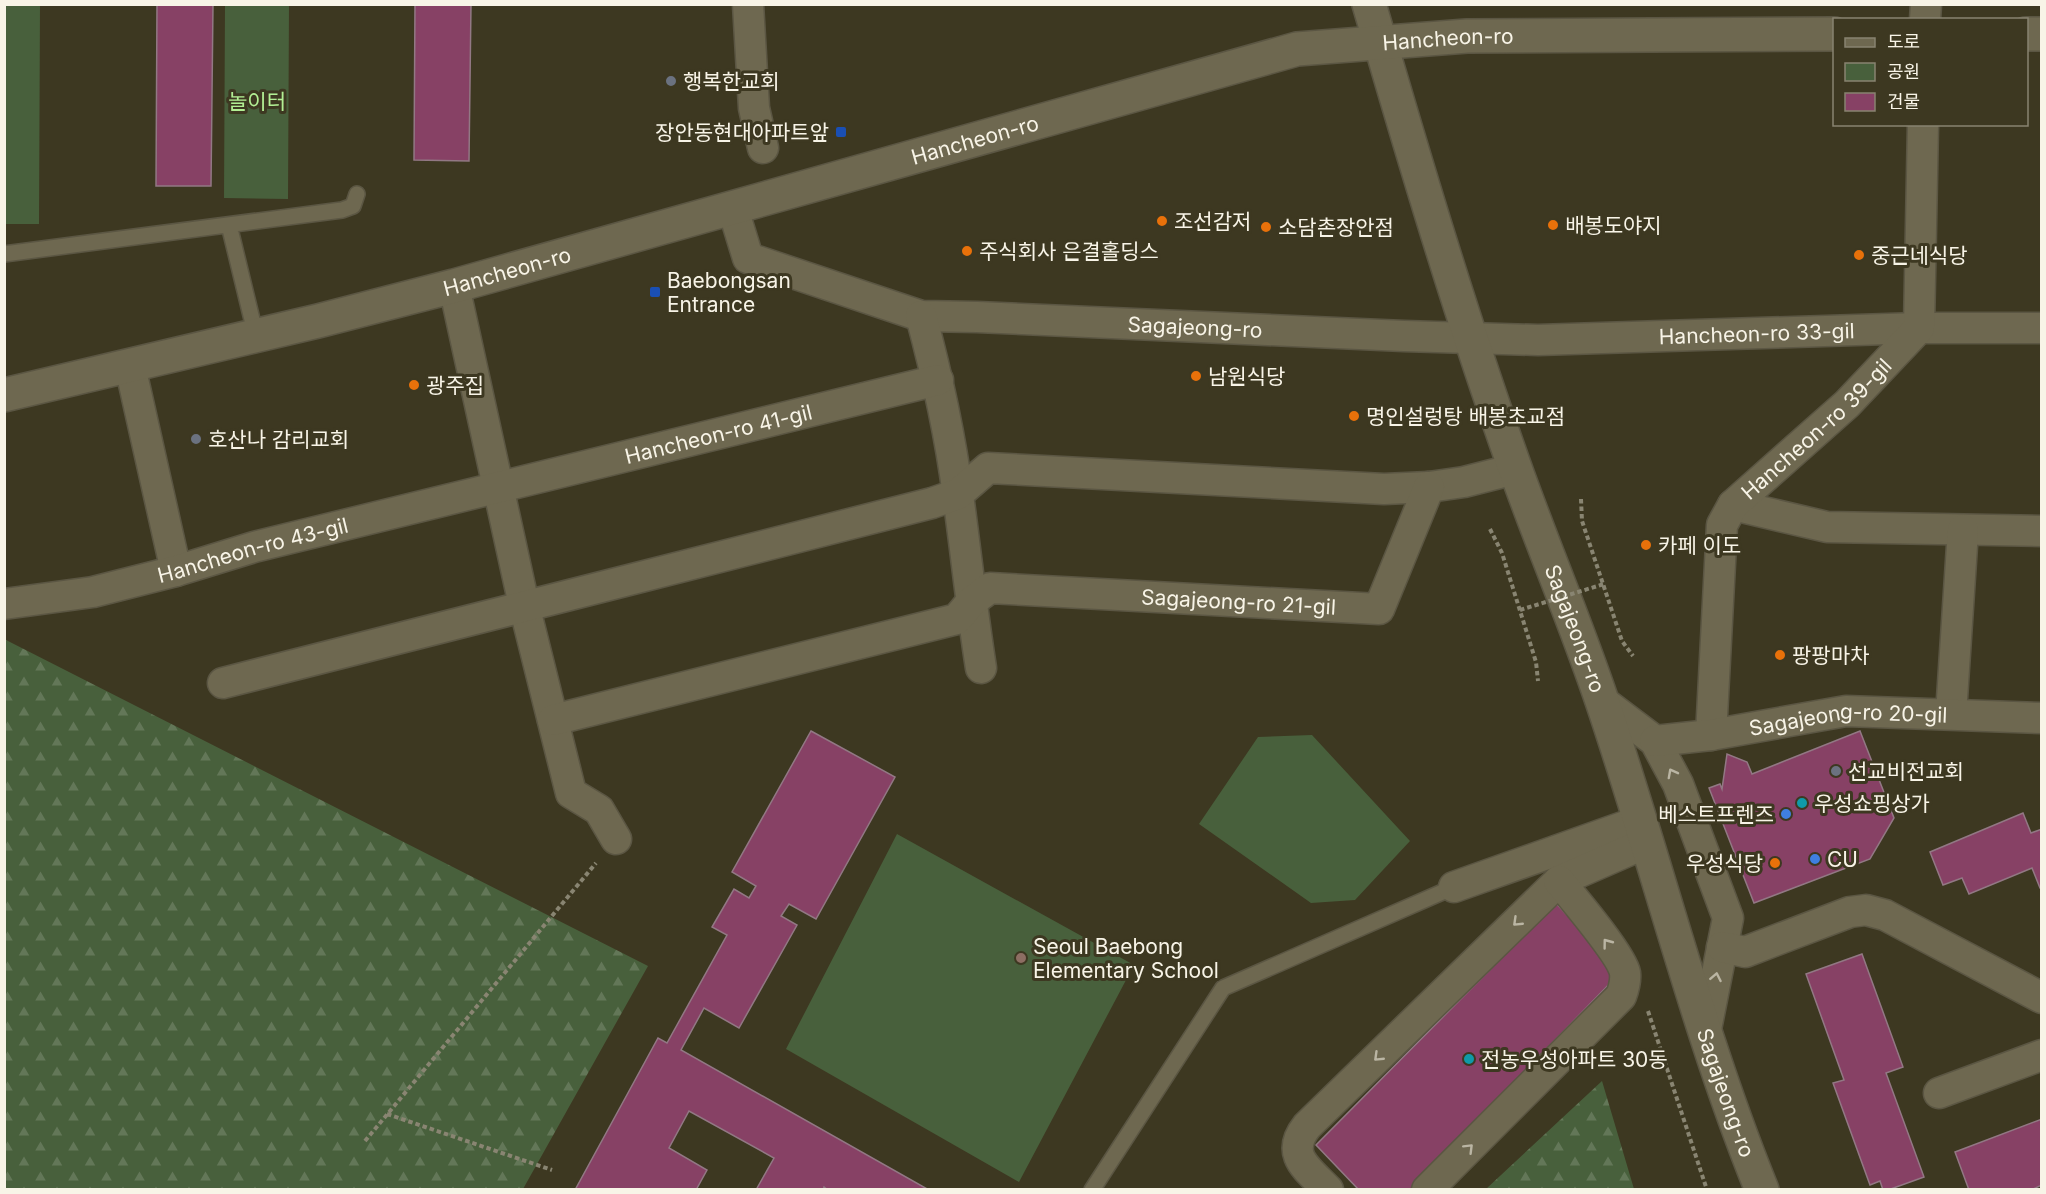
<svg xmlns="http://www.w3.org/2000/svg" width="2046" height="1194" font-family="Inter,'Noto Sans KR',sans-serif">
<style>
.forest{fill:url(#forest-firs)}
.park{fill:#48603c}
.building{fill:#874165;stroke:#927884;stroke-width:1.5}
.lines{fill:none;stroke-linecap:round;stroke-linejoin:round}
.lane-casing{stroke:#5b5643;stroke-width:18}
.street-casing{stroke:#5b5643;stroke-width:33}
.secondary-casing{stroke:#5b5643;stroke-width:36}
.path{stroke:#898572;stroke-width:4;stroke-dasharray:4.5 3;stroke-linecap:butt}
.lane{stroke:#6e6850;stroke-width:15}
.street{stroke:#6e6850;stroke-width:30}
.secondary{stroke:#6e6850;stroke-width:33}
.path-bridge{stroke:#898572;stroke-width:4;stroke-dasharray:4.5 3;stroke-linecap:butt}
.oneway{stroke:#bab5a3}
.worship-dot{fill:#6b7280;stroke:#3d3821;stroke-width:2}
.transit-dot{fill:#1a4fb4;stroke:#3d3821;stroke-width:2}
.food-dot{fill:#e8710a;stroke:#3d3821;stroke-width:2}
.culture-dot{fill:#0f9aa8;stroke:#3d3821;stroke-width:2}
.shop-dot{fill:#3f7fe0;stroke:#3d3821;stroke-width:2}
.education-dot{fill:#8d6e63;stroke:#3d3821;stroke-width:2}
.labels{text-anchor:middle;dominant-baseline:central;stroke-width:6;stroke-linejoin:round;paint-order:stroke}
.street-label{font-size:21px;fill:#f8f4e7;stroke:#3d3821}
.poi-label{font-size:21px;fill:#f8f4e7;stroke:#3d3821;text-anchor:start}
.park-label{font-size:21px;fill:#b2ef94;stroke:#3d3821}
</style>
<defs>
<pattern id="forest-firs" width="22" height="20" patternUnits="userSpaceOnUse" patternTransform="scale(1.5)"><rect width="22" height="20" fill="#48603c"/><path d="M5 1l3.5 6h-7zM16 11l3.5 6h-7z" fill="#637758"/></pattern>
</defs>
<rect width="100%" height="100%" fill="#3d3821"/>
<path class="forest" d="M 4,639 L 648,966 L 523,1189 L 5,1189 Z
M 1602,1081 L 1634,1189 L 1486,1189 Z"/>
<path class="park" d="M 5,4 L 40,5 L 39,224 L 5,224 Z
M 225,5 L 289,5 L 288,199 L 224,198 Z
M 1312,735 L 1410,841 L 1355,900 L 1311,903 L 1199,824 L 1258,737 Z
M 897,834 L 1134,965 L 1019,1182 L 786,1049 Z"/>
<path class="building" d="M 157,4 L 213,4 L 211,186 L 156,186 Z
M 415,4 L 471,4 L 469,161 L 414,160 Z
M 811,731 L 895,777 L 816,919 L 789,904 L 781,916 L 797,925 L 739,1028 L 704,1008 L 681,1050 L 929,1190 L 828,1190 L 824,1187 L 823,1190 L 756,1190 L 774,1158 L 689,1111 L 669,1148 L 707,1170 L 696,1190 L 575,1190 L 658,1038 L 667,1043 L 727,935 L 712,927 L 734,889 L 749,898 L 756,886 L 732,872 Z
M 1860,731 L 1894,818 L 1870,859 L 1754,903 L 1709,788 L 1720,784 L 1722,789 L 1727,754 L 1747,762 L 1752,774 Z
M 2023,813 L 2031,833 L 2042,829 L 2042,888 L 2040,888 L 2032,868 L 1969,894 L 1962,878 L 1943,885 L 1930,852 Z
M 1556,903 L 1620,973 L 1410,1190 L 1359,1190 L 1316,1145 Z
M 1862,954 L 1903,1067 L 1886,1073 L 1924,1177 L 1888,1190 L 1883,1190 L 1880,1181 L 1870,1185 L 1833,1083 L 1844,1080 L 1806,974 Z
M 2042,1119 L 2042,1185 L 2031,1190 L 1969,1190 L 1955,1152 Z"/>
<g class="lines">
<g class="lane-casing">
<path id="lane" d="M 229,225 L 256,336
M 4,254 L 342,210 L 353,206 L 357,194
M 1092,1190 L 1223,988 L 1454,887"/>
</g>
<g class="street-casing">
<g id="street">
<path d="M 748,4 L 754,108 L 763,148"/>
<path d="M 1925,20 L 1926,4"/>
<path id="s1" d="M 733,209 L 748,258 L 921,316 L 977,317 L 1404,336 L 1538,340 L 1919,328 L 2042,328"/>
<path d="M 454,286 L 524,605 L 571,793 L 599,810 L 616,839"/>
<path d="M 921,316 C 937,375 950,435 958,495 C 966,553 972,611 981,668"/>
<path d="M 130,366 L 176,571"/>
<path d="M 1733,505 L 1827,527 L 2042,531"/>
<path id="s2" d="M 4,604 L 93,592 L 176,571 L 254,547 L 938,380"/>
<path d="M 223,683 L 932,503 L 958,494 L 988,468 L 1384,489 L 1429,487 L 1464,482 L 1515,469"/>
<path d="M 1602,701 L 1655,741 L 1678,784 L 1728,918 L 1705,1034"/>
<path d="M 1951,714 L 1963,530"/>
<path id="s3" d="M 553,720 L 957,619 L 971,602 L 990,588 L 1379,609 L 1429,487"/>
<path id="s4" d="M 1711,735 L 1722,525 L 1733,505 L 1847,404 L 1919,328 L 1923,124"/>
<path id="s5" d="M 1655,741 L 1711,735 L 1846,711 L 2042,718"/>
<path d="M 1454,887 L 1640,821"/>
<path d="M 1722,947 L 1745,952 L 1850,912 L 1866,910 L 1885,915 L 2042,998"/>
<path d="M 1939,1093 L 2042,1055"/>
<path d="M 1328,1190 C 1308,1169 1284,1155 1307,1126 L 1559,881 L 1646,843"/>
<path d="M 1427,1190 L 1621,996 C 1624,988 1626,981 1625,973 C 1622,956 1573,898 1559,881"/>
</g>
</g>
<g class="secondary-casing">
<g id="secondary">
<path id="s6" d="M 1369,4 C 1414,159 1460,313 1514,465 C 1542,544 1575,621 1602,701 C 1657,863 1697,1030 1762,1190"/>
<path d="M 2026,34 L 2042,34"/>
<path id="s7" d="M 4,395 L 318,321 L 454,286 L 1297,49 L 1467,36 L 1834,34"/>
</g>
</g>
<path class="path" d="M 1581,499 L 1582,521 L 1622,641 L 1633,656
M 1490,529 L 1502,553 L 1536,662 L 1538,681
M 1648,1011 L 1707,1190
M 387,1114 L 552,1170
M 365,1141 L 596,863"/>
<use href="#lane" class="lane"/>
<use href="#street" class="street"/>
<use href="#secondary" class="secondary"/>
<path class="path-bridge" d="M 1520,610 L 1604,584"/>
</g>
<defs><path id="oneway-chevron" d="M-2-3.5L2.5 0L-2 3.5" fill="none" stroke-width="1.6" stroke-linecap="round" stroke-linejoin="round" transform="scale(1.5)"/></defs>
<g class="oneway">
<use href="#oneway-chevron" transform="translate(1672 773) rotate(-118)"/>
<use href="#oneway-chevron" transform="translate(1517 922) rotate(136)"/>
<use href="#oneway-chevron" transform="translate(1607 943) rotate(-127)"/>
<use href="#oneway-chevron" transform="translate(1716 977) rotate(-79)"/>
<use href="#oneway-chevron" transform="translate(1378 1057) rotate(136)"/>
<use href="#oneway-chevron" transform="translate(1469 1148) rotate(-45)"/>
</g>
<g class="worship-dot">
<circle cx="671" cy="81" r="6"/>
<circle cx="196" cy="439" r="6"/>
<circle cx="1836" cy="771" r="6"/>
</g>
<g class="transit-dot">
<rect x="835" y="126" width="12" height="12" rx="3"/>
<rect x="649" y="286" width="12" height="12" rx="3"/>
</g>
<g class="food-dot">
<circle cx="1162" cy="221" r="6"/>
<circle cx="1553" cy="225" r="6"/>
<circle cx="1266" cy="227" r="6"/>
<circle cx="967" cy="251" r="6"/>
<circle cx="1859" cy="255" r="6"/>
<circle cx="1196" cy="376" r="6"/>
<circle cx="414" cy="385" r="6"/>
<circle cx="1354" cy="416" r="6"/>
<circle cx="1646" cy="545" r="6"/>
<circle cx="1780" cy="655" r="6"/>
<circle cx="1775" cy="863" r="6"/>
</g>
<g class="culture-dot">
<circle cx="1802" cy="803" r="6"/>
<circle cx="1469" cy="1059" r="6"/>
</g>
<g class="shop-dot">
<circle cx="1786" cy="814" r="6"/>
<circle cx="1815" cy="859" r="6"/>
</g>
<circle class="education-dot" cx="1021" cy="958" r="6"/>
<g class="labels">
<g class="street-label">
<text stroke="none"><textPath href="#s7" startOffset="1490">Hancheon-ro</textPath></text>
<text stroke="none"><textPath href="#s7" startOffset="1004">Hancheon-ro</textPath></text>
<text stroke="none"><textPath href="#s7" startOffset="518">Hancheon-ro</textPath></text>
<text stroke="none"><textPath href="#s1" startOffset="508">Sagajeong-ro</textPath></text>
<text stroke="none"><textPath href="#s1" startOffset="1070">Hancheon-ro 33-gil</textPath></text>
<text stroke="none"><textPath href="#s4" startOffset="346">Hancheon-ro 39-gil</textPath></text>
<text stroke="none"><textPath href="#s2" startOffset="735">Hancheon-ro 41-gil</textPath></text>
<text stroke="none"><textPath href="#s2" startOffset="255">Hancheon-ro 43-gil</textPath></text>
<text stroke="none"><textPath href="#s3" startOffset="711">Sagajeong-ro 21-gil</textPath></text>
<text stroke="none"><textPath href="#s6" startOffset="658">Sagajeong-ro</textPath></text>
<text stroke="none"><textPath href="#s5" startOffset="195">Sagajeong-ro 20-gil</textPath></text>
<text stroke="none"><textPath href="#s6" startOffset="1146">Sagajeong-ro</textPath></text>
</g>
<g class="poi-label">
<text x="683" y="81">행복한교회</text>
<text x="829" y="132" text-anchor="end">장안동현대아파트앞</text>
<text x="1174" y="221">조선감저</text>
<text x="1565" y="225">배봉도야지</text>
<text x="1278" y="227">소담촌장안점</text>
<text x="979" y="251">주식회사 은결홀딩스</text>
<text x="1871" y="255">중근네식당</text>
<text x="667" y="280">Baebongsan<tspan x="667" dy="24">Entrance</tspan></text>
<text x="1208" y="376">남원식당</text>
<text x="426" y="385">광주집</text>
<text x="1366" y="416">명인설렁탕 배봉초교점</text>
<text x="208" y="439">호산나 감리교회</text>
<text x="1658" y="545">카페 이도</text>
<text x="1792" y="655">팡팡마차</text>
<text x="1848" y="771">선교비전교회</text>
<text x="1814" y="803">우성쇼핑상가</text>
<text x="1774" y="814" text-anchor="end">베스트프렌즈</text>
<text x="1827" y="859">CU</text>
<text x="1763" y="863" text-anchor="end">우성식당</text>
<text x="1033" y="946">Seoul Baebong<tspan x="1033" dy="24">Elementary School</tspan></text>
<text x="1481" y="1059">전농우성아파트 30동</text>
</g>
<g class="park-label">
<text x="257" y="101">놀이터</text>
</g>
</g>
<rect width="2046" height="1194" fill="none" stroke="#f8f4e7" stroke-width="12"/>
<rect x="1833" y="18" width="195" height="108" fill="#3d3821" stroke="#888370" stroke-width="1.5"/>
<rect x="1845" y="38" width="30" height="9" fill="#6e6850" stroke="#888370" stroke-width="1.5"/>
<text x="1887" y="48" font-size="18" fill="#f8f4e7">도로</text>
<rect x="1845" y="63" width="30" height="18" fill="#48603c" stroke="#888370" stroke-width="1.5"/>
<text x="1887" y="78" font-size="18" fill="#f8f4e7">공원</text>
<rect x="1845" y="93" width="30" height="18" fill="#874165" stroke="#888370" stroke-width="1.5"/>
<text x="1887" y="108" font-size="18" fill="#f8f4e7">건물</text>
</svg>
